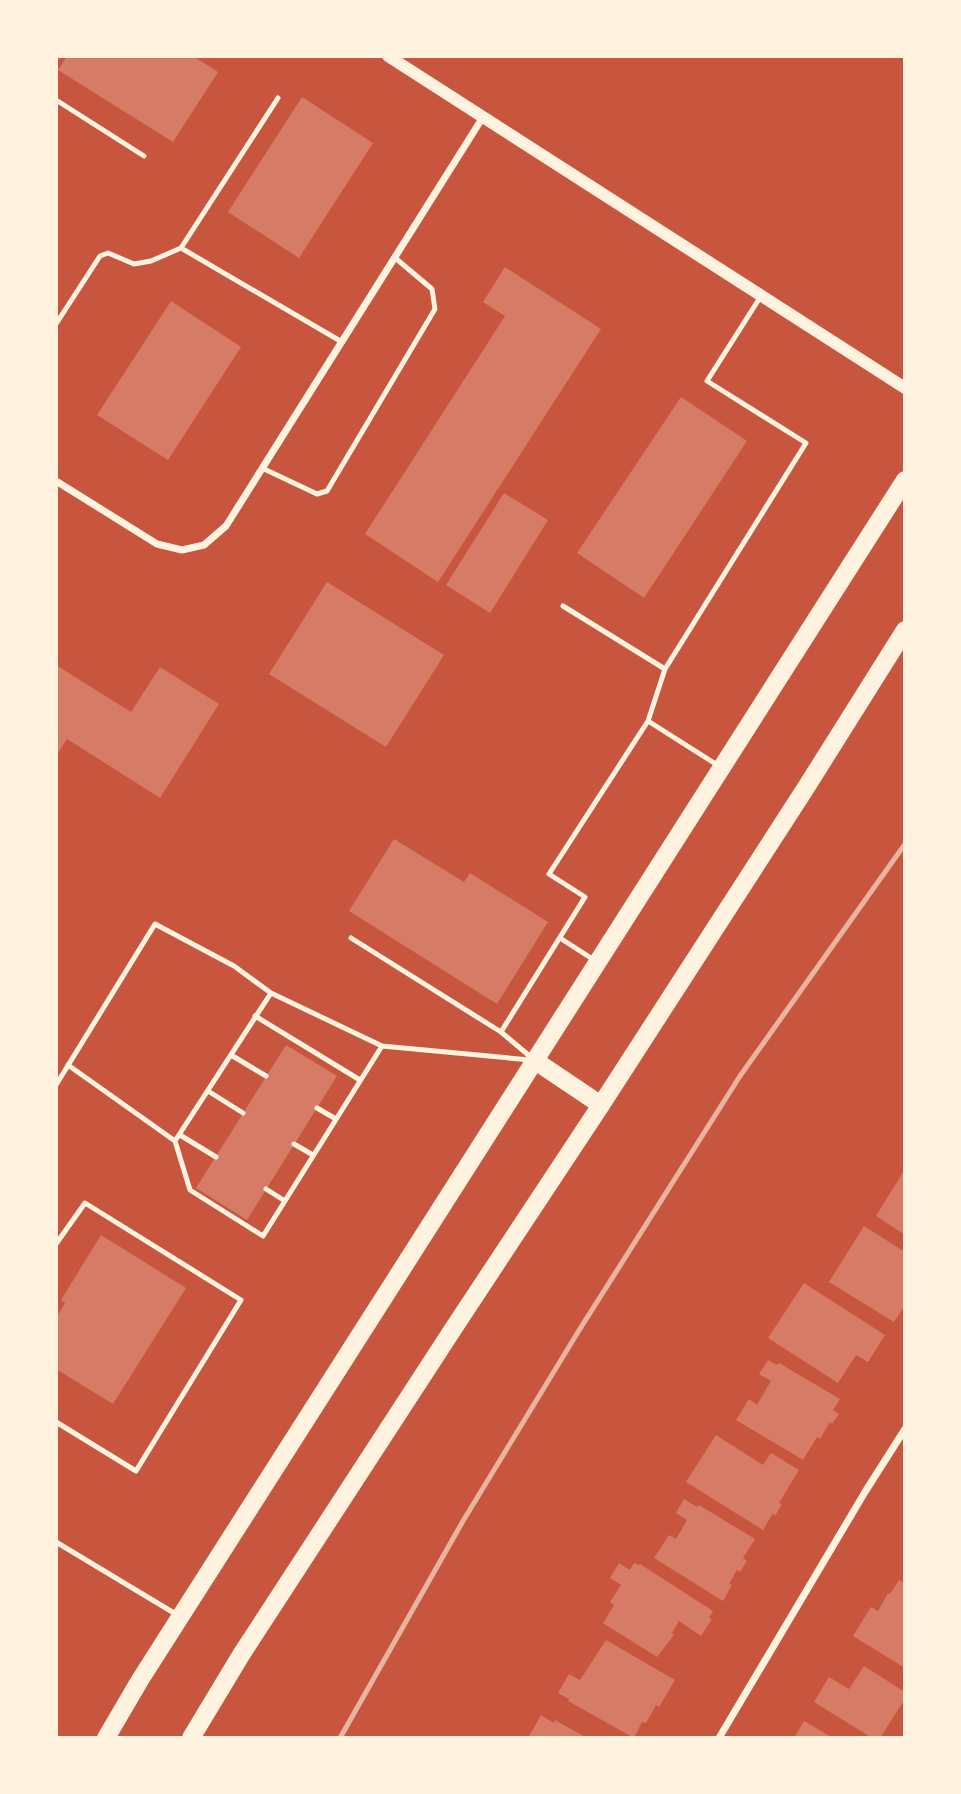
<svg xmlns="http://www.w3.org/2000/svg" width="961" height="1794" font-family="Poppins,sans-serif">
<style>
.building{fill:#d67c66}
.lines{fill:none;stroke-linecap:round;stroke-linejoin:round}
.service{stroke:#fff3e0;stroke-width:5}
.minor{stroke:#fff3e0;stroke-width:7}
.tertiary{stroke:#fff3e0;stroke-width:12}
.primary{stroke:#fff3e0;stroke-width:18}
.rail{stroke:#e9b49f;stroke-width:5}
</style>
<rect width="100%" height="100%" fill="#c8553d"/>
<path class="building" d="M 67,56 L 193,56 L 218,72 L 173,142 L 58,70 Z
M 302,97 L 373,143 L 299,258 L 228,212 Z
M 505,267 L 601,329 L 438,582 L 365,534 L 505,316 L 483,302 Z
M 171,301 L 241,347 L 168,460 L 97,415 Z
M 681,397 L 747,441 L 644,598 L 577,553 Z
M 504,493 L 548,520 L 490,613 L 446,585 Z
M 327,582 L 444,655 L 386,747 L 269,674 Z
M 56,665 L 131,712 L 160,667 L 219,704 L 160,798 L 67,739 L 58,753 L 56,752 Z
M 394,839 L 464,882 L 470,873 L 548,922 L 497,1004 L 349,911 Z
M 286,1045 L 337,1076 L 247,1220 L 196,1188 Z
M 905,1169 L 905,1235 L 876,1216 Z
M 864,1226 L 905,1252 L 905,1305 L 894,1322 L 829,1282 Z
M 101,1235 L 186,1288 L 113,1404 L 56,1369 L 56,1318 L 65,1303 L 61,1300 Z
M 804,1283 L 885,1335 L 868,1362 L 856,1355 L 838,1383 L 768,1338 Z
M 768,1360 L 777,1365 L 779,1363 L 840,1399 L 833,1410 L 839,1414 L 832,1424 L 830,1422 L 820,1439 L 817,1437 L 803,1460 L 736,1420 L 749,1399 L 757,1405 L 771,1381 L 759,1374 Z
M 716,1435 L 763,1465 L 771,1453 L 799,1470 L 779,1503 L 782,1504 L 775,1516 L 773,1513 L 763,1530 L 686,1482 Z
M 684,1499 L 697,1507 L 699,1505 L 755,1539 L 743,1558 L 747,1561 L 740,1572 L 737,1570 L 729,1584 L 732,1585 L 723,1601 L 654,1558 L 669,1535 L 676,1539 L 687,1520 L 676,1513 Z
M 619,1563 L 630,1570 L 634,1563 L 639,1565 L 640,1564 L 713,1611 L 709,1618 L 712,1619 L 701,1636 L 679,1621 L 672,1633 L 674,1635 L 657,1657 L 603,1623 L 614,1605 L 610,1602 L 621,1585 L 610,1578 Z
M 899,1580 L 905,1584 L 905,1668 L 853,1636 L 871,1607 L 878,1611 L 888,1593 L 890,1594 Z
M 606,1640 L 675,1680 L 659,1707 L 656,1705 L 646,1723 L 642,1722 L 634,1738 L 568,1701 L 569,1699 L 558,1693 L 569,1674 L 580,1680 Z
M 864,1666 L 905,1692 L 905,1699 L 880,1738 L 872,1738 L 814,1702 L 829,1677 L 849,1689 Z
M 541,1715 L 554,1723 L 555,1720 L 587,1738 L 528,1738 Z
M 804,1721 L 833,1738 L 794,1738 Z"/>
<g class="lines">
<path class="service" d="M 56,100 L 144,156
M 181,248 L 278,98
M 56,324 L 100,256 L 108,253 L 134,264 L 151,261 L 181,248 L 342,342
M 262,468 L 317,494 L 327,491 L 435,309 L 432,289 L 394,257
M 563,606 L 665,669
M 648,721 L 719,766
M 351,938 L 501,1032 L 532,1058
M 560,938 L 594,960
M 255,1016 L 360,1080
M 501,1032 L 585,897 L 549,874 L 648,721 L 665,669 L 806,443 L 707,381 L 761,296
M 231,1055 L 266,1076
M 68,1065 L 175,1141 L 271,993
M 56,1085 L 155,924 L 234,966 L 271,993 L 382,1046 L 530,1060
M 208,1091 L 243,1113
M 317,1108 L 336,1119
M 180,1135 L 216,1157
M 175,1141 L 190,1190 L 263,1236 L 382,1046
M 294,1144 L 313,1155
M 266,1189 L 285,1201
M 56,1244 L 85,1203 L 241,1300 L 136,1471 L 56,1422
M 56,1542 L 179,1616"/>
<path class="minor" d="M 56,481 L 157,544 L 182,550 L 204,545 L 226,526 L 483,117
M 719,1738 L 865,1492 L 905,1429"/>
<path class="tertiary" d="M 388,56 L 905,388"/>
<path class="primary" d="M 534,1060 L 601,1105
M 106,1738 L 140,1680 L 905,480
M 191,1738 L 241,1655 L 457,1323 L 601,1105 L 807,786 L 905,630"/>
<path class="rail" d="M 340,1738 L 463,1521 L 578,1332 L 740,1076 L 905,844"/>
</g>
<rect width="961" height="1794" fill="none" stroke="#fff3e0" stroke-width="116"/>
</svg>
